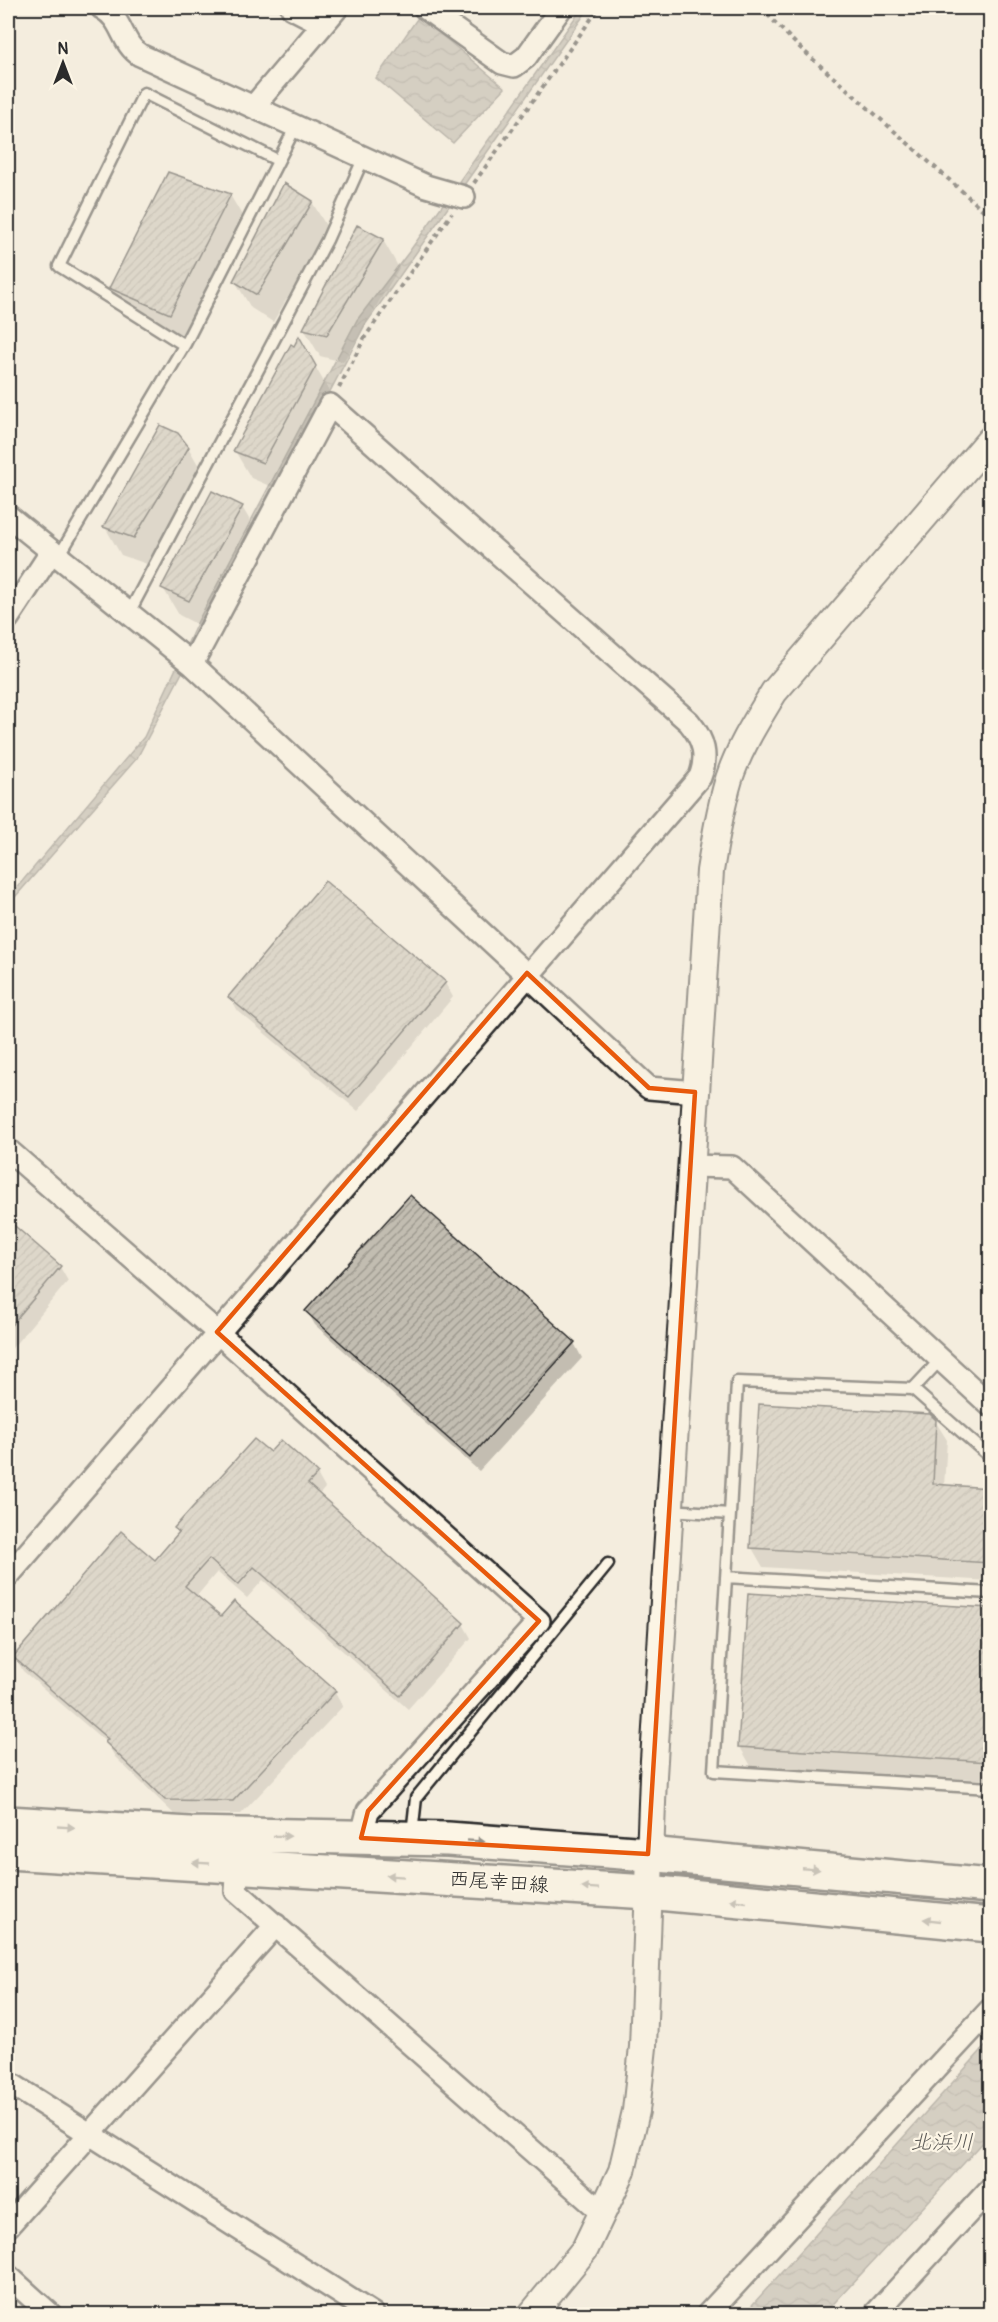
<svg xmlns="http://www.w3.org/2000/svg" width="998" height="2322" font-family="Pangolin,'Klee One',sans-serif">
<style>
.water{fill:url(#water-waves);stroke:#7a7771;stroke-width:1.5}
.shadow{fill:#0003}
.building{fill:url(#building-hatch);stroke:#2b2b2b;stroke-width:1.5}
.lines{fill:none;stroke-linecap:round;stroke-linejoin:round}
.service-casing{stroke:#2b2b2b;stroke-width:15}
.minor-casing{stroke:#2b2b2b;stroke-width:26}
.tertiary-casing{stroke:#2b2b2b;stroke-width:30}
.primary-casing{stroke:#2b2b2b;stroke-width:38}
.path{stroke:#2b2b2b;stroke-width:4;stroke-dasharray:4.5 4.5;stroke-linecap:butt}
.service{stroke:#fcf5e5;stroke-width:10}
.minor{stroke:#fcf5e5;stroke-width:21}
.tertiary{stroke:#fcf5e5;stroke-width:26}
.primary{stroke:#fcf5e5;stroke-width:33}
.oneway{fill:#949088}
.marked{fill:none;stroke:#e8590c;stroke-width:4.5;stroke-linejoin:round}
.labels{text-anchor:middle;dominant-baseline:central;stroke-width:4.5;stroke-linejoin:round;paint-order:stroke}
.street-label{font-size:20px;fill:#2b2b2b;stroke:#fcf5e5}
.water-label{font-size:21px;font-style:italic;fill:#595754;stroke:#fcf5e5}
</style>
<defs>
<pattern id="water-waves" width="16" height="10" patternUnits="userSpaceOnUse" patternTransform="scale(1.5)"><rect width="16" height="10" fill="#afaaa0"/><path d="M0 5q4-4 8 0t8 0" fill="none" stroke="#8f8b83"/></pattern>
<pattern id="building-hatch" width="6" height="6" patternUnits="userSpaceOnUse" patternTransform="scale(1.5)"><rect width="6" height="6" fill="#c2bdb1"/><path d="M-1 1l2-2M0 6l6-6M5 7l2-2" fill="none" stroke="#9e9a90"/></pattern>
</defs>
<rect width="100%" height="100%" fill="#f4edde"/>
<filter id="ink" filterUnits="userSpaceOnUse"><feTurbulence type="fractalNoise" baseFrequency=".0167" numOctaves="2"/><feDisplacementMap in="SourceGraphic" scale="12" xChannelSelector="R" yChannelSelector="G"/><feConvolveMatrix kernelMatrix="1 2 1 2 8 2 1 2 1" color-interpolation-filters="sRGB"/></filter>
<g filter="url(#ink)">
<path class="water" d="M 582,8 L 589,8 L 365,325 L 137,758 L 8,905 L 8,898 L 144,737 L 198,621 L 357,320 L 409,252 Z
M 419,16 L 505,88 L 453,143 L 376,78 Z
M 990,2041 L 990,2135 L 824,2314 L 744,2314 Z"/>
<path class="shadow" d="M 230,195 L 246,222 L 186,341 L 126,316 L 110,288 Z
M 312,202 L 328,229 L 273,322 L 251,308 L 235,281 Z
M 383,240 L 399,268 L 343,362 L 320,356 L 304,329 Z
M 299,339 L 331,394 L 279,490 L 251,478 L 235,451 Z
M 188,447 L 204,475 L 150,565 L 121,555 L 105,527 Z
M 242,507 L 258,534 L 204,628 L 179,615 L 163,588 Z
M 445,983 L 453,997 L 358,1111 L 238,1011 L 230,997 Z
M 8,1222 L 60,1267 L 68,1281 L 8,1353 Z
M 307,1311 L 574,1343 L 582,1358 L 479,1471 L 315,1325 Z
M 935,1421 L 947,1440 L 944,1486 L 990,1489 L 990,1581 L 763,1567 L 752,1548 Z
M 270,1455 L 317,1474 L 325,1488 L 318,1496 L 463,1624 L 471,1638 L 408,1709 L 263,1580 L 247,1598 L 217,1572 L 196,1597 L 221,1618 L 335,1692 L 343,1706 L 241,1814 L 174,1814 L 115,1757 L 107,1743 L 23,1671 L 15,1657 L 155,1562 L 179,1534 L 176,1528 Z
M 749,1595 L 990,1609 L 990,1780 L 751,1766 L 740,1747 Z"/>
<path class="building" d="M 168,172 L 231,194 L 170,314 L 109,288 Z
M 284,183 L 313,201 L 257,295 L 233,281 Z
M 357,225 L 384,239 L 327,335 L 303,329 Z
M 299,336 L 316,366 L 263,463 L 233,451 L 291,344 L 294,346 Z
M 160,425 L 178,433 L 189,447 L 134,538 L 103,527 Z
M 212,491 L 243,506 L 189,601 L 161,588 Z
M 325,881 L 446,982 L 349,1097 L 228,997 Z
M 410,1195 L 575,1342 L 470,1458 L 305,1311 Z
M 8,1220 L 61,1266 L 8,1329 Z
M 759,1404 L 930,1414 L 936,1420 L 933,1484 L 990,1488 L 990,1563 L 750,1548 Z
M 254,1439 L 270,1452 L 281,1440 L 318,1473 L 308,1484 L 464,1623 L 400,1696 L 254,1567 L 238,1585 L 209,1559 L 185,1586 L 221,1616 L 234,1601 L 336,1691 L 233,1801 L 165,1800 L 105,1742 L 108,1739 L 13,1657 L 121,1531 L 155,1560 L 179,1532 L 174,1528 Z
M 748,1593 L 990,1608 L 990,1762 L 738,1747 Z"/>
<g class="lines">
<g class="service-casing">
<path id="service" d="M 184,345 L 59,266 L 144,93 L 277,160
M 59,556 L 185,344 L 296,126
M 129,613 L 327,240 L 364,157
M 913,1389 L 941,1359
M 669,1510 L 730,1514 L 714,1771 L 990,1788
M 730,1514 L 737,1382 L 913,1389 L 990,1457
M 726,1577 L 990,1593
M 412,1834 L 416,1798 L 608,1564"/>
</g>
<g class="minor-casing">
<path id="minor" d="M 102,8 C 123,19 121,43 140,55 L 426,186 L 464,197
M 292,8 L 323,24
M 425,8 L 502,63 L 514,66 L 526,57 L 561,8
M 254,106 L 337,8
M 8,516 L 192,664 L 649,1088 L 695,1092
M 8,618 L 52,551
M 8,1150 L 217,1332 L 539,1621 L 368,1811 L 361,1838
M 690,1166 L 732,1167 L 990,1405
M 8,1576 L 700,777 C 708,756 704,740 689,722 L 330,405 L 192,664
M 238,1865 L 236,1891 L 603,2213
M 8,2082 L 373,2314
M 8,2226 L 276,1925
M 8,2276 L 50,2314
M 708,2314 L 990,2010
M 875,2314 L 990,2189"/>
</g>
<g class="tertiary-casing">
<path id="tertiary" d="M 532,2314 L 585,2249 L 622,2171 L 636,2111 L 643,2047 L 653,1776 L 710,871 C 715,840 720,809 729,779 C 739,748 757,720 774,692 L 990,440"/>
</g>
<g class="primary-casing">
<path id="primary" d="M 8,1823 L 190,1834 L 448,1839 L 648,1854 L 990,1886
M 8,1852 L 648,1892 L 990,1925"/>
</g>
<path class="path" d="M 761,8 L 797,45 L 990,216
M 474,183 L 599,8
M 339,388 L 365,337 L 452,213"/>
<use href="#service" class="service"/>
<use href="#minor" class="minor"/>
<use href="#tertiary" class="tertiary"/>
<use href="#primary" class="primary"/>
</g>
<defs><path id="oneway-solid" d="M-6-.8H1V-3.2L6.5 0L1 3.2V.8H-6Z" transform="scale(1.5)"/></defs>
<g class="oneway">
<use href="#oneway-solid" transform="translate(66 1827) rotate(3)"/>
<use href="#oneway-solid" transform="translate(282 1836) rotate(1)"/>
<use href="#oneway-solid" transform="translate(476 1841) rotate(4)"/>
<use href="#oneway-solid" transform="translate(201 1863) rotate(-177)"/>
<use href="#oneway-solid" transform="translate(811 1869) rotate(5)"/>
<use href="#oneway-solid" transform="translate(395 1876) rotate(-176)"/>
<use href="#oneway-solid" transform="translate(590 1888) rotate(-176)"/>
<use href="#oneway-solid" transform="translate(738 1901) rotate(-174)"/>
<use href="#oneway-solid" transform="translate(932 1920) rotate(-174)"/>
</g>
</g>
<path d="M0 0H998V2322H0ZM 527,973 L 649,1088 L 695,1092 L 648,1854 L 361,1838 L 368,1811 L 539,1621 L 217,1332 Z" fill="#f4edde" fill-opacity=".55" fill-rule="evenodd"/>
<path class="marked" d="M 527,973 L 649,1088 L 695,1092 L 648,1854 L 361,1838 L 368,1811 L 539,1621 L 217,1332 Z"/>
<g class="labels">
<g class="street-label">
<text transform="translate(499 1882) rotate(4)">西尾幸田線</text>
</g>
<g class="water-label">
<text x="942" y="2142">北浜川</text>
</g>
</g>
<rect width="998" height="2322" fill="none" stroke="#fcf5e5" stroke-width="30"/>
<rect x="15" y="15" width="968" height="2292" fill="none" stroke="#2b2b2b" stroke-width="2" filter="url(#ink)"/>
<g transform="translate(63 63)" stroke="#fcf5e5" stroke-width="4.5" paint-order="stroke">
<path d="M0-4.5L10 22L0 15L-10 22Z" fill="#2b2b2b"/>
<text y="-9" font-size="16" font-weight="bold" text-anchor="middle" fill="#2b2b2b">N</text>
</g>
</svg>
